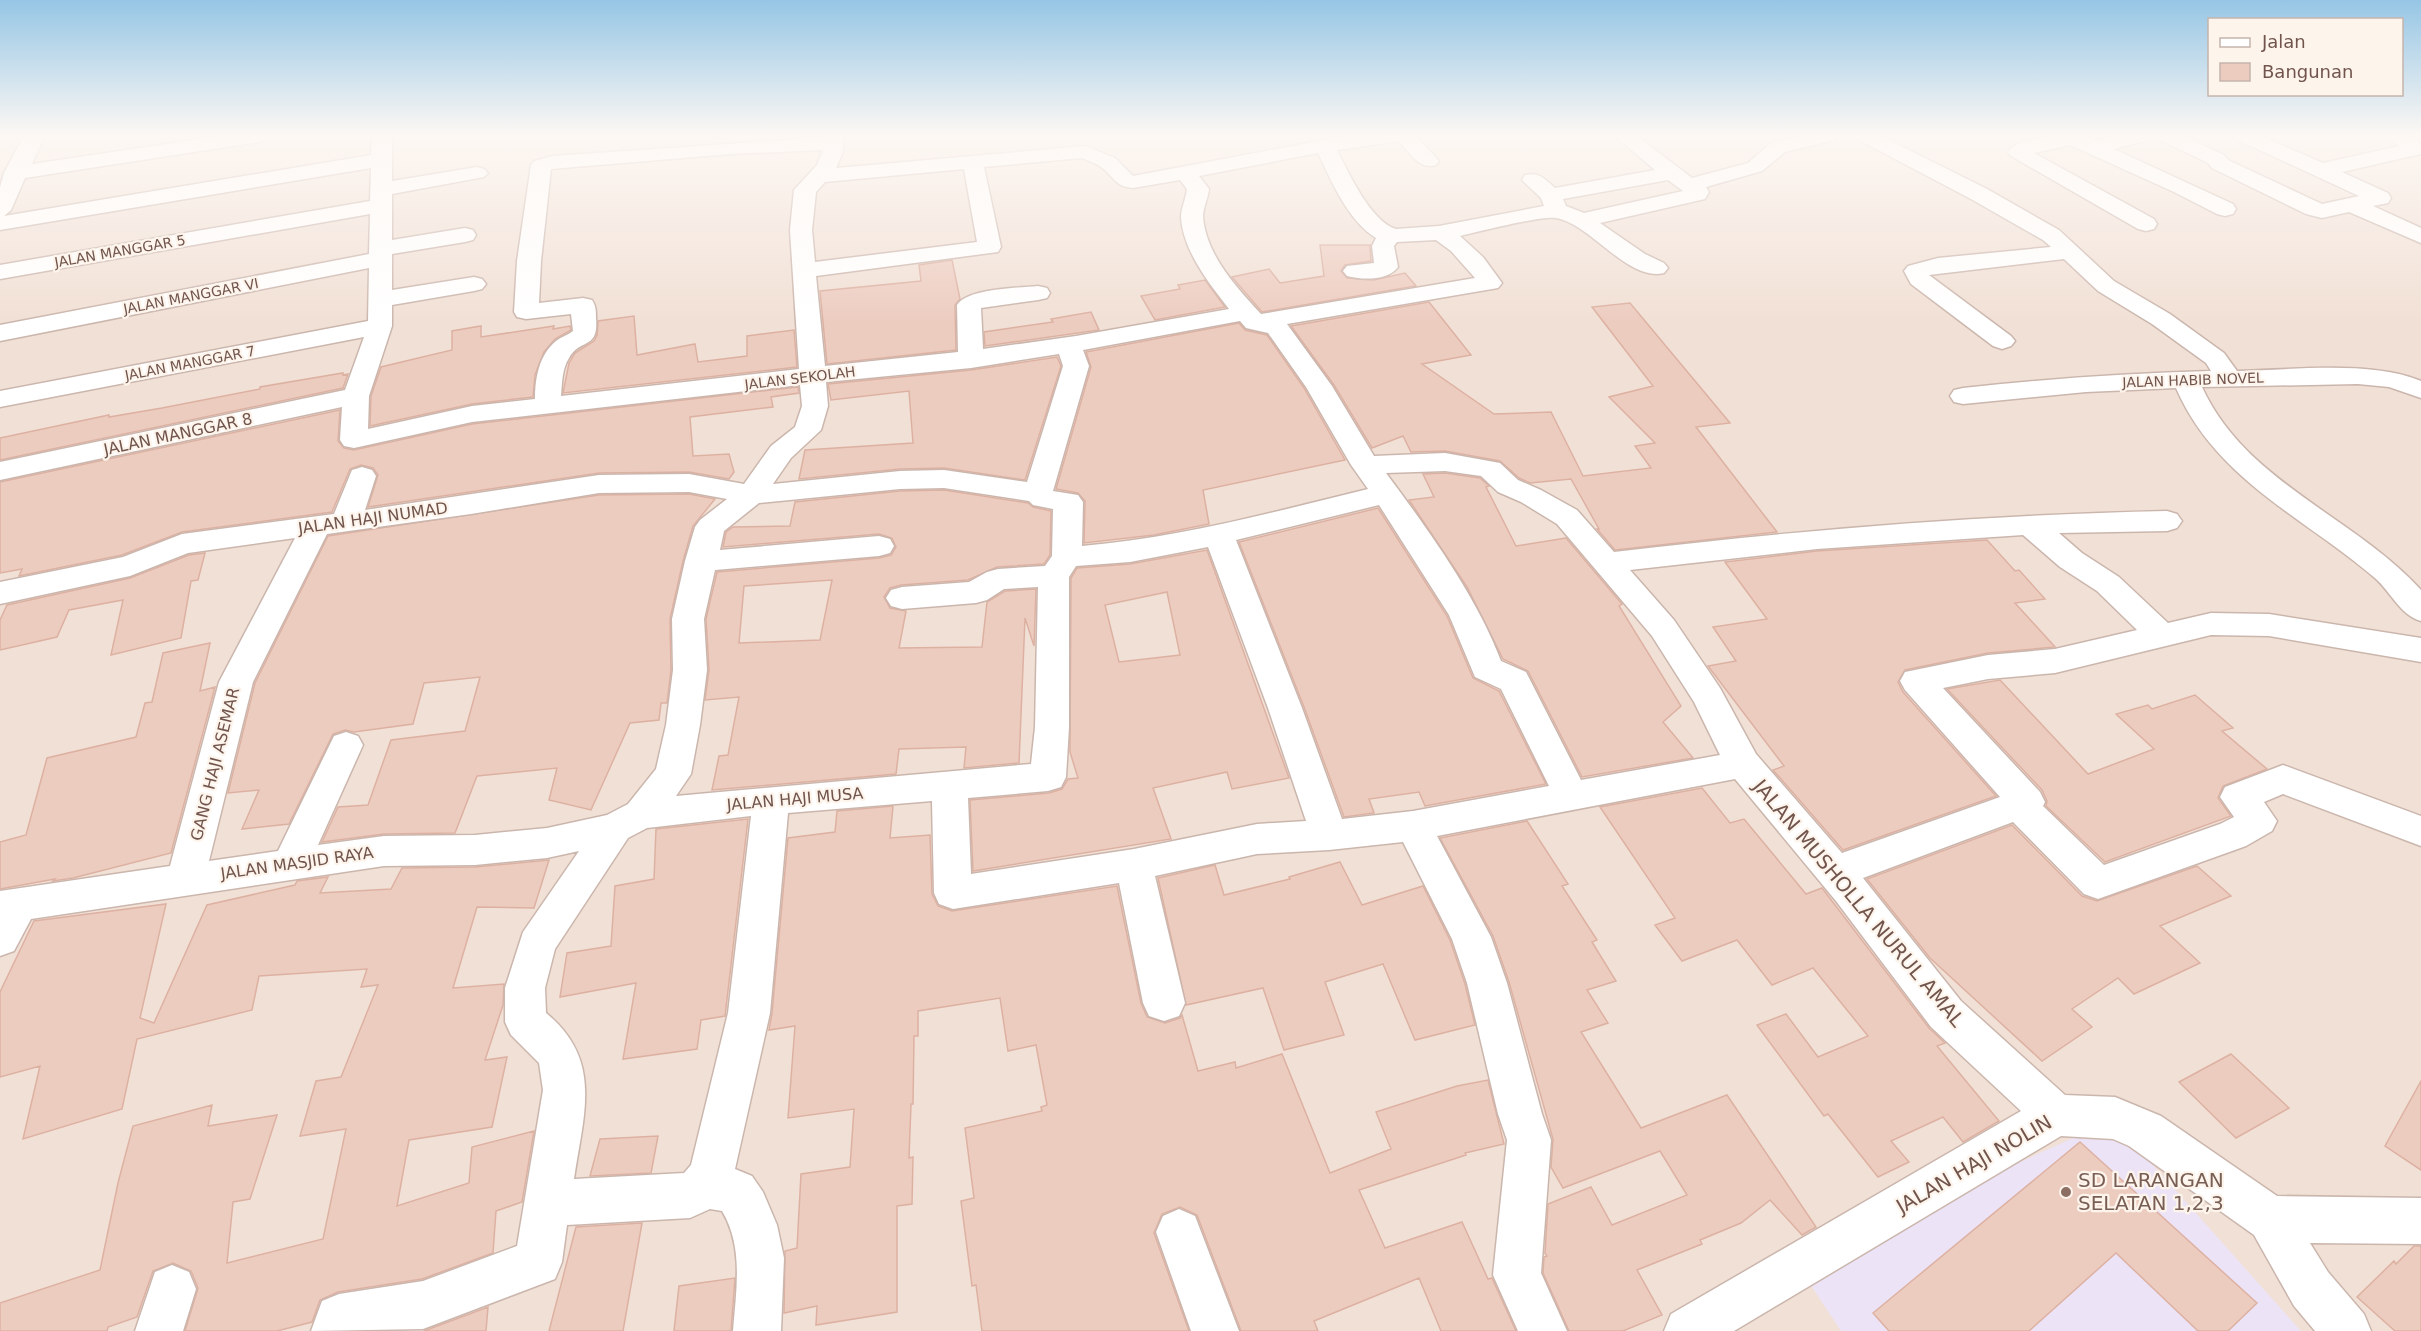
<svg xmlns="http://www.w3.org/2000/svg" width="2421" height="1331" font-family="'DejaVu Sans',sans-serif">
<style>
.residential{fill:#f1e0d5}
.education{fill:#ece3f6}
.building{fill:#edccc0;stroke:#ddb1a2;stroke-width:1.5;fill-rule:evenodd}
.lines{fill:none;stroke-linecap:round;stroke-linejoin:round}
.minor-casing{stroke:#cbb6ad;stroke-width:3}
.minor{fill:#fff;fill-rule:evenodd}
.education-dot{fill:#8d6e63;stroke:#fdf4ec;stroke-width:2}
.labels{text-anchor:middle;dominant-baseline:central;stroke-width:4.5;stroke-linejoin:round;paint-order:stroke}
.far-street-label{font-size:14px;fill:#71554d;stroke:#fdf4ec}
.street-label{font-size:16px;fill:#71554d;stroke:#fdf4ec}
.near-street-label{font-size:20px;fill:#71554d;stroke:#fdf4ec}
.near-education-label{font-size:20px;fill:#785e54;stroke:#fdf4ec;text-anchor:start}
</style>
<rect width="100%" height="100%" fill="#faefe6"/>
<path class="residential" d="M 0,136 L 2421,136 L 2421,1331 L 0,1331 Z"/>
<path class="education" d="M 2113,1120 L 2301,1331 L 1841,1331 L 1796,1263 Z"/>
<path class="building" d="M 1320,245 L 1370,245 L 1371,261 L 1345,265 L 1341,271 L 1347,278 L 1374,280 L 1405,273 L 1416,286 L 1262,312 L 1232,277 L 1269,269 L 1280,283 L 1324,276 Z
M 952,260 L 960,299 L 955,305 L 956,350 L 827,364 L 820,291 L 921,281 L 919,265 Z
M 1205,280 L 1225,307 L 1155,320 L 1141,296 L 1180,289 L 1178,285 Z
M 1429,302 L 1471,355 L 1422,364 L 1494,414 L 1551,412 L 1583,476 L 1651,468 L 1635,446 L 1655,443 L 1609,397 L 1653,386 L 1592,307 L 1630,303 L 1730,423 L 1696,427 L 1777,532 L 1615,550 L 1597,529 L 1599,529 L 1571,479 L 1530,483 L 1519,478 L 1500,461 L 1445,451 L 1411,452 L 1403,436 L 1372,448 L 1334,385 L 1291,326 Z
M 1091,312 L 1099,330 L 985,346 L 984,332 L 1053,322 L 1051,319 Z
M 634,316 L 637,355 L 695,344 L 698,362 L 747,356 L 747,336 L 794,330 L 797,367 L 563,393 L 569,363 L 575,353 L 594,341 L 597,335 L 598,321 Z
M 1239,323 L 1245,330 L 1267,335 L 1304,388 L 1345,460 L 1203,490 L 1209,524 L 1154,535 L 1084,543 L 1085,501 L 1078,493 L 1056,489 L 1091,367 L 1086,352 Z
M 481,326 L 481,337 L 554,326 L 553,329 L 570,326 L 571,330 L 555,339 L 544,352 L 535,375 L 533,397 L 472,404 L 370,426 L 371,396 L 381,367 L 452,350 L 452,331 Z
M 1057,357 L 1061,366 L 1025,480 L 944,468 L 900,469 L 799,479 L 805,450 L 913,443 L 909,391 L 831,400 L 828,384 L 971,370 Z
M 343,373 L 343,375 L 348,374 L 343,388 L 0,460 L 0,438 L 109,415 L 109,417 L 162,408 L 260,389 L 260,387 Z
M 798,387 L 799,393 L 771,397 L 773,407 L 690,417 L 693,456 L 729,454 L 734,472 L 729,479 L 689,472 L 599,473 L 368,507 L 378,475 L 373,468 L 361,465 L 350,469 L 332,512 L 182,532 L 122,555 L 19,576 L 22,569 L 0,573 L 0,482 L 340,410 L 338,441 L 344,448 L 354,450 L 472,424 Z
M 1445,473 L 1480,478 L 1489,486 L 1486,487 L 1516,546 L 1566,538 L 1622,604 L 1619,606 L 1681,706 L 1663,722 L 1693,758 L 1582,777 L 1528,671 L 1503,659 L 1467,587 L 1409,500 L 1434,497 L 1423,474 Z
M 944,490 L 1028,503 L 1033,507 L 1051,511 L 1050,555 L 1044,564 L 997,567 L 968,580 L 901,585 L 890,588 L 884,597 L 890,608 L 906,611 L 899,648 L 982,647 L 987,602 L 1005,591 L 1036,589 L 1034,646 L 1025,618 L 1019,763 L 964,768 L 966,747 L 899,749 L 896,774 L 712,790 L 719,756 L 728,755 L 739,697 L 705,700 L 709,670 L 706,619 L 717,572 L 879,558 L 891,555 L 896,547 L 892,538 L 879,534 L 723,547 L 726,532 L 733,527 L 790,526 L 795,502 L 900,491 ZM 832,580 L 820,640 L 739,643 L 744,586 Z
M 689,494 L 715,499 L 693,526 L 683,561 L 670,619 L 671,670 L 667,703 L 661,703 L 659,720 L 630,723 L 591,810 L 549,800 L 557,768 L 477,776 L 455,833 L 384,834 L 322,842 L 338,807 L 368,805 L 391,740 L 465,731 L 480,677 L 424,683 L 413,724 L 354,732 L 345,730 L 333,734 L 289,824 L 242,829 L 259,790 L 228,793 L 255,683 L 328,536 L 599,495 Z
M 1378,508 L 1447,616 L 1473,678 L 1499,691 L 1546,784 L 1425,806 L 1419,792 L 1369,799 L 1374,813 L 1344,817 L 1304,707 L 1239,542 Z
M 1987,540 L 2015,571 L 2019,570 L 2045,599 L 2015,603 L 2055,647 L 1988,653 L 1905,670 L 1898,682 L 1903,692 L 1996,796 L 1843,850 L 1773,770 L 1784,766 L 1708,666 L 1736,661 L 1713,627 L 1767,619 L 1725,562 L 1817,551 Z
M 1207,550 L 1289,778 L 1232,789 L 1227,772 L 1153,788 L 1171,839 L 973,871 L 970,800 L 1049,793 L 1062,789 L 1068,779 L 1078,778 L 1070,752 L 1071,578 L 1077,568 L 1130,564 ZM 1167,592 L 1180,655 L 1119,662 L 1105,605 Z
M 205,553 L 198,580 L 191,581 L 181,638 L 111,655 L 123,600 L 69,610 L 57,637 L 0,650 L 0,620 L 7,605 L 130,578 L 189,555 Z
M 210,643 L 200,691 L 215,687 L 171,853 L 73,878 L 53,881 L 55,879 L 0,889 L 0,842 L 26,835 L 47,758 L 136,737 L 145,703 L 152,702 L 163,653 Z
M 2000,680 L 2088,774 L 2154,749 L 2116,714 L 2148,705 L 2152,709 L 2195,695 L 2233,728 L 2222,731 L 2267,769 L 2223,786 L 2218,798 L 2231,816 L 2105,862 L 2046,806 L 2047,801 L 2042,790 L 1947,689 Z
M 1702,788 L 1730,823 L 1744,819 L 1806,894 L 1822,888 L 1929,1028 L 1945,1043 L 1937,1046 L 1999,1121 L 1963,1142 L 1943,1117 L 1891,1141 L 1909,1162 L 1878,1177 L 1828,1114 L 1824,1116 L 1757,1025 L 1786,1014 L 1818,1057 L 1868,1036 L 1813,968 L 1772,985 L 1737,940 L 1682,961 L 1655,925 L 1675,918 L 1600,807 Z
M 893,806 L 890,838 L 930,835 L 932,894 L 938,906 L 952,911 L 1117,886 L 1141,1003 L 1147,1017 L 1165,1023 L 1180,1018 L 1182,1015 L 1198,1071 L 1235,1062 L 1236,1068 L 1282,1054 L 1330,1173 L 1391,1149 L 1376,1112 L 1457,1086 L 1488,1080 L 1504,1144 L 1465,1153 L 1466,1155 L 1359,1190 L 1385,1248 L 1462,1222 L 1488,1279 L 1492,1278 L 1516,1331 L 1441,1331 L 1419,1278 L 1314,1321 L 1318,1331 L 1241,1331 L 1197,1215 L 1180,1207 L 1162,1214 L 1154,1233 L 1189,1331 L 982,1331 L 976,1285 L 972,1286 L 961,1201 L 974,1198 L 965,1128 L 1042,1111 L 1041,1107 L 1047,1105 L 1036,1045 L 1008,1051 L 1000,998 L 918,1011 L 918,1036 L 914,1036 L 913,1104 L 911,1104 L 909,1158 L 913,1157 L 912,1204 L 897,1206 L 897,1312 L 816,1325 L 817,1306 L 784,1313 L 785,1251 L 797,1248 L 801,1174 L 850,1167 L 854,1109 L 788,1118 L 795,1026 L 769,1030 L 772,1013 L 788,838 L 835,832 L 837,811 Z
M 748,819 L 725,1016 L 701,1020 L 697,1049 L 623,1059 L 636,983 L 560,997 L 567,953 L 611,946 L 615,886 L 654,879 L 656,829 Z
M 1527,821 L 1568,884 L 1562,886 L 1597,940 L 1592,942 L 1616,981 L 1587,990 L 1608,1023 L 1581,1032 L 1641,1128 L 1727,1095 L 1816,1227 L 1802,1235 L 1770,1200 L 1741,1223 L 1700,1240 L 1702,1244 L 1637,1270 L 1662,1315 L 1623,1331 L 1569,1331 L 1543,1273 L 1544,1257 L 1547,1256 L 1545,1253 L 1548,1204 L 1591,1187 L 1612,1225 L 1687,1195 L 1660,1151 L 1563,1188 L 1551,1167 L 1553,1139 L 1509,982 L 1493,936 L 1440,838 Z
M 2012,825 L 2082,896 L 2097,901 L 2197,866 L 2231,896 L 2160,926 L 2200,963 L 2134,994 L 2118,978 L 2072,1009 L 2092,1027 L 2042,1061 L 1930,958 L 1867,879 Z
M 549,860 L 534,908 L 477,907 L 453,988 L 504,984 L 503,1005 L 485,1060 L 507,1057 L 492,1127 L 409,1140 L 397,1206 L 469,1183 L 472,1147 L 534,1131 L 522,1202 L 496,1211 L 493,1253 L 422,1279 L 338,1292 L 320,1300 L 312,1322 L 277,1331 L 185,1331 L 198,1288 L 191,1271 L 173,1263 L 153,1271 L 137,1317 L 108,1327 L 107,1331 L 0,1331 L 0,1303 L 100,1270 L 118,1183 L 133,1126 L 212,1105 L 208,1126 L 277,1115 L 250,1199 L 233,1202 L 227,1263 L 323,1239 L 346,1129 L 300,1136 L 316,1081 L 341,1077 L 378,985 L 361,987 L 367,969 L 259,976 L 252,1010 L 137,1039 L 122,1109 L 23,1139 L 40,1066 L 0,1077 L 0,992 L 34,921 L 166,904 L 140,1018 L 154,1023 L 207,905 L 295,885 L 297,881 L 328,877 L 320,893 L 391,889 L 402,868 L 475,867 Z
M 1340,862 L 1362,905 L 1423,886 L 1450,940 L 1465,984 L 1475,1025 L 1415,1040 L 1383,964 L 1325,982 L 1344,1035 L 1284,1050 L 1263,988 L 1186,1005 L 1158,878 L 1215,865 L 1224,895 L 1290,879 L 1289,877 Z
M 2231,1054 L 2289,1108 L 2236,1138 L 2179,1082 Z
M 2421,1081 L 2421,1170 L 2385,1146 Z
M 658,1136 L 651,1173 L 590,1176 L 600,1139 Z
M 2080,1142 L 2257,1303 L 2228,1331 L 2198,1331 L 2116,1253 L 2029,1331 L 1889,1331 L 1873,1313 Z
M 642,1223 L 623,1331 L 549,1331 L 576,1227 Z
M 2414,1246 L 2421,1246 L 2421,1331 L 2395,1331 L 2357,1297 L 2394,1261 L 2396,1264 Z
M 735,1278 L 731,1331 L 674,1331 L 679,1286 Z
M 488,1307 L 486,1331 L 424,1331 Z"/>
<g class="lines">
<g class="minor-casing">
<path id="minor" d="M 24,136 L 44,136 L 32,164 L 220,136 L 269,136 L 266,140 L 259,142 L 25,178 L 11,210 L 4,216 L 371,155 L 372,136 L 392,136 L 392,181 L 477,167 L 484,169 L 488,173 L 484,177 L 392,194 L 392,240 L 465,228 L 473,230 L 476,235 L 473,240 L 465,242 L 392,254 L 392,290 L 474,277 L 482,279 L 486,284 L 482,289 L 474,291 L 392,305 L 392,326 L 369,396 L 368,429 L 472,406 L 535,399 C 535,378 539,355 556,341 C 561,337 568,335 573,331 L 571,314 L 526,319 L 517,317 L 514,312 L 517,261 L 531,165 L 534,161 L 553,156 L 843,136 L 843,152 L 836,168 L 1085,146 L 1115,158 L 1133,176 L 1324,140 L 1354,136 L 1416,136 L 1439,161 L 1436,165 C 1419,170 1410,153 1399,141 L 1337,150 C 1348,172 1371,222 1396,229 L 1439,226 L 1544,206 L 1541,198 L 1522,180 L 1525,175 C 1539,172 1545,179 1555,188 L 1655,170 L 1615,136 L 1637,136 L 1692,178 L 1748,163 L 1771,143 L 1801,136 L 1837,136 L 1834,140 L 1785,152 L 1762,171 L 1706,187 L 1709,192 L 1705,199 L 1600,223 L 1645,254 L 1664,263 L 1668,268 L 1664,273 C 1628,282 1591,224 1556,218 C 1543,215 1477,232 1460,236 L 1483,257 L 1502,283 L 1498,288 L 1287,324 L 1332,386 L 1374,456 L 1445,453 L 1500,463 L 1518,480 L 1541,490 L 1577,510 L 1614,552 C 1798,530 1982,515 2167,511 L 2177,514 L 2182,521 L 2177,528 L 2167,531 L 2059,533 L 2082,553 L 2119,577 L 2168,623 L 2211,613 L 2269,614 L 2421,638 L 2421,662 L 2269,636 L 2211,635 L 2055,673 L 1988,679 L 1943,688 L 2040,792 L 2045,802 L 2043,806 L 2104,865 L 2220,824 L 2234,817 L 2220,797 L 2225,787 L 2283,765 L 2421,816 L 2421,846 L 2283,794 L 2264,802 L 2277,821 L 2272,831 L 2246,846 L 2098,899 L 2084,894 L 2013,822 L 1863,878 L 1961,1001 L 2065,1095 L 2115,1097 L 2161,1116 L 2277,1196 L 2421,1198 L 2421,1244 L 2310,1243 L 2328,1272 L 2364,1314 L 2371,1331 L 2315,1331 L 2294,1306 L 2254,1235 L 2129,1146 L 2113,1139 L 2061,1136 L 1734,1331 L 1664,1331 L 1671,1314 L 2021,1111 L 1931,1027 L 1836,901 L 1735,779 L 1437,836 L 1491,937 L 1507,983 L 1542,1114 L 1551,1140 L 1541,1273 L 1567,1331 L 1518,1331 L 1493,1275 L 1507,1140 L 1498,1114 L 1467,983 L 1452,939 L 1403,842 L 1329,850 L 1257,854 L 1155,876 L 1185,1003 L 1179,1016 L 1164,1021 L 1149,1016 L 1143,1003 L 1119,883 L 953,909 L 939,904 L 934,893 L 932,801 L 788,813 L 770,1013 L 735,1169 L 752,1176 L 763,1192 L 777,1225 L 784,1258 L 781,1331 L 733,1331 C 736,1291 744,1247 722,1211 L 710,1209 L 690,1218 L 567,1225 L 562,1262 L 555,1279 L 423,1329 L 311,1331 L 322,1301 L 339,1294 L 423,1281 L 517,1246 L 543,1090 L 539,1063 L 511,1035 L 505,1022 L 505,988 L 523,932 L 579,851 L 547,858 L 475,865 L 384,866 L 31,919 L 14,951 L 0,956 L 0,891 L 170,866 L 219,682 L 295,538 L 188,553 L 130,576 L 0,604 L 0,582 L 123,557 L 182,534 L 334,514 L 352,470 L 362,467 L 372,470 L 376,476 L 365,510 L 599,475 L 689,474 L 744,484 L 771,446 L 795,427 L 802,406 L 800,385 L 472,422 L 354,448 L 344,446 L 340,440 L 342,407 L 0,480 L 0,462 L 345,390 L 364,337 L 0,407 L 0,391 L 368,321 L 369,268 L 0,341 L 0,325 L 369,254 L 370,214 L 0,279 L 0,265 L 370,201 L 371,168 L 0,230 L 0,187 L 4,173 ZM 823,150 L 817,165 L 794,190 L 790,230 L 799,369 L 561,396 C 562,383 562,369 569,358 C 580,338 599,350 596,318 C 596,311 596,306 592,300 L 583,298 L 539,303 L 541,261 L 551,169 L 731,154 ZM 1318,153 C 1332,182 1348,221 1376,238 L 1372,246 L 1374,263 L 1347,266 L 1343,271 L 1347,276 C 1362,280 1388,281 1398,267 L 1394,246 L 1397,242 L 1436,240 L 1451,251 L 1475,278 L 1261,314 C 1237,288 1206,255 1203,217 C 1203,208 1208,198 1209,189 L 1199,176 ZM 1082,158 C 1088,161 1096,163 1101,167 C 1115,177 1113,186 1133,188 L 1180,180 L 1187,189 C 1186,199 1181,208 1181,217 C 1183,251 1209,283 1229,309 L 1076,336 L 983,349 L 981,308 L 1038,300 L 1047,298 L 1050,293 L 1047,288 L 1038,286 C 1018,288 968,288 957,305 L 958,352 L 825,366 L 816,276 L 998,252 L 1001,247 L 984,167 ZM 964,169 L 977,242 L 815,262 L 812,230 L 816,192 L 825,182 ZM 1668,180 L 1683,191 L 1584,213 L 1566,206 L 1563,199 ZM 1240,321 L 1246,328 L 1268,333 L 1306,387 L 1351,465 L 1368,489 C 1274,512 1179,538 1082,546 L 1083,502 L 1078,495 L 1053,491 L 1089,366 L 1083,350 ZM 1059,354 L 1063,366 L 1027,482 L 944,470 L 900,471 L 773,484 L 791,458 L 821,430 L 828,406 L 826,382 L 971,368 ZM 1445,471 L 1481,476 L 1498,492 L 1521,502 L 1557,524 L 1652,636 L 1694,702 L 1720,755 L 1581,780 L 1526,672 L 1501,661 C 1477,597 1427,528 1386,473 ZM 944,488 L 1029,501 L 1033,505 L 1053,509 L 1052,556 L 1045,566 L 998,569 L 987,572 L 969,582 L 902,587 L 891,590 L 886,598 L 891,606 L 902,609 L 976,603 L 987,600 L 1004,589 L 1038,587 L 1035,727 L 1031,764 L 676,796 L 691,774 L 700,725 L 707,670 L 704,619 L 715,570 L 879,556 L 890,553 L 894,546 L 890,539 L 879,536 L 720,550 L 724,531 L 759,503 L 900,489 ZM 689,492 L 727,499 L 700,520 L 695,527 L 685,561 L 672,619 L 673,670 L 666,725 L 656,769 L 628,804 L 607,815 L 547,828 L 475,835 L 384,836 L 318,845 L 363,745 L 358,736 L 346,732 L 334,736 L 278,851 L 209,861 L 253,682 L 327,534 L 471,514 L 599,493 ZM 1379,505 L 1449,615 L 1475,677 L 1501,689 L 1549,786 L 1413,811 L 1342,819 L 1302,708 L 1236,540 ZM 2023,535 L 2060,567 L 2097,591 L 2137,630 L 2055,649 L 1988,655 L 1905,672 L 1900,681 L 1905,690 L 2000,797 L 1842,853 L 1756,754 L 1720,688 L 1674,620 L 1630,570 L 1817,549 ZM 1208,547 L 1268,708 L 1306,821 L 1257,824 L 1134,849 L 971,874 L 968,798 L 1048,791 L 1061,787 L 1066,777 L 1069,727 L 1069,577 L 1076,566 L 1130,562 ZM 751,816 L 728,1013 L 691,1165 L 684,1173 L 574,1179 C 583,1116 604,1060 546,1013 L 545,988 L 555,949 L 628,838 L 647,828 Z
M 1856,136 L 1881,136 L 1987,189 L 2059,230 L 2114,281 L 2170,314 L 2224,353 L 2237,371 C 2291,370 2372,360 2421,381 L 2421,398 L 2389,387 L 2358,384 L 2202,387 C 2246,483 2354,516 2421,590 L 2421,621 C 2400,615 2391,592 2375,578 C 2304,517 2216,480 2176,388 L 2086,392 L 1963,404 L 1954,402 L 1950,396 L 1954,390 L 1963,388 C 2046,379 2129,373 2211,371 L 2206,363 L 2152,324 L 2098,291 L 2064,259 L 1929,275 L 2011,336 L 2015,341 L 2011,346 L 2002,349 L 1993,346 L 1911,284 L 1904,271 L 1908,266 L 1938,258 L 2051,247 L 2043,240 L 1971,199 L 1859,140 Z
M 2053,136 L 2084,136 L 2096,141 L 2117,136 L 2151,136 L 2148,140 L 2114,149 L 2233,204 L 2236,209 L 2233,214 L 2225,216 L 2217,214 L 2174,192 L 2070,145 L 2034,153 L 2154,219 L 2157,224 L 2154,229 L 2146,231 L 2138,229 L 2011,156 L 2008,152 C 2016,140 2039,139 2053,136 Z
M 2157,136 L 2183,136 L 2224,155 L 2228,160 L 2322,204 L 2359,196 L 2238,140 L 2235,136 L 2261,136 L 2323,163 L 2399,146 L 2388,136 L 2411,136 L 2421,144 L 2421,154 L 2342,172 L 2388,193 L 2391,198 L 2388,203 L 2373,206 L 2421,228 L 2421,243 L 2349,212 L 2322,218 L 2306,214 L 2212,168 L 2208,163 L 2160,140 Z
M 1179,1209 L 1195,1216 L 1239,1331 L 1191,1331 L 1156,1232 L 1163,1216 Z
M 172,1265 L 189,1272 L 196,1289 L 183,1331 L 135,1331 L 155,1272 Z"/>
</g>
<use href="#minor" class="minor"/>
</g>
<linearGradient id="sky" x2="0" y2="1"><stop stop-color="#96c6e5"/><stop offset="0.42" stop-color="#fdf8f4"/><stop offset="1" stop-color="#fdf8f4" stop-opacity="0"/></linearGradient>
<rect width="2421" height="322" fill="url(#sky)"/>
<circle class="education-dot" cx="2066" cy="1192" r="6"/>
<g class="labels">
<g class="far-street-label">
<text transform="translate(120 251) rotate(-10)">JALAN MANGGAR 5</text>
<text transform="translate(191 296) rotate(-11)">JALAN MANGGAR VI</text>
<text transform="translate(190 363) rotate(-11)">JALAN MANGGAR 7</text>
<text transform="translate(800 378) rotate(-7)">JALAN SEKOLAH</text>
<text transform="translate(2193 380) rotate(-2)">JALAN HABIB NOVEL</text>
</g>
<g class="street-label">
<text transform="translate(178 434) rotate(-12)">JALAN MANGGAR 8</text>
<text transform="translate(373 518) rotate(-8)">JALAN HAJI NUMAD</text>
<text transform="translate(215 764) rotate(-76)">GANG HAJI ASEMAR</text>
<text transform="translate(795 799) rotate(-5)">JALAN HAJI MUSA</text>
<text transform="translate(297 863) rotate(-8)">JALAN MASJID RAYA</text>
</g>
<g class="near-street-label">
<text transform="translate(1859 903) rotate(50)">JALAN MUSHOLLA NURUL AMAL</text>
<text transform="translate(1974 1164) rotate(-30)">JALAN HAJI NOLIN</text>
</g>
<g class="near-education-label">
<text x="2078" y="1180">SD LARANGAN<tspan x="2078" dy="23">SELATAN 1,2,3</tspan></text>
</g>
</g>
<rect x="2208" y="18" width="195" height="78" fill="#fdf4ec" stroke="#c5b4ac" stroke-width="1.5"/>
<rect x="2220" y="38" width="30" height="9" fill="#ffffff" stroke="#c5b4ac" stroke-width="1.5"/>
<text x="2262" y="48" font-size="18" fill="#71554d">Jalan</text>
<rect x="2220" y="63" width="30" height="18" fill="#edccc0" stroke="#c5b4ac" stroke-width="1.5"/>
<text x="2262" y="78" font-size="18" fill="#71554d">Bangunan</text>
</svg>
